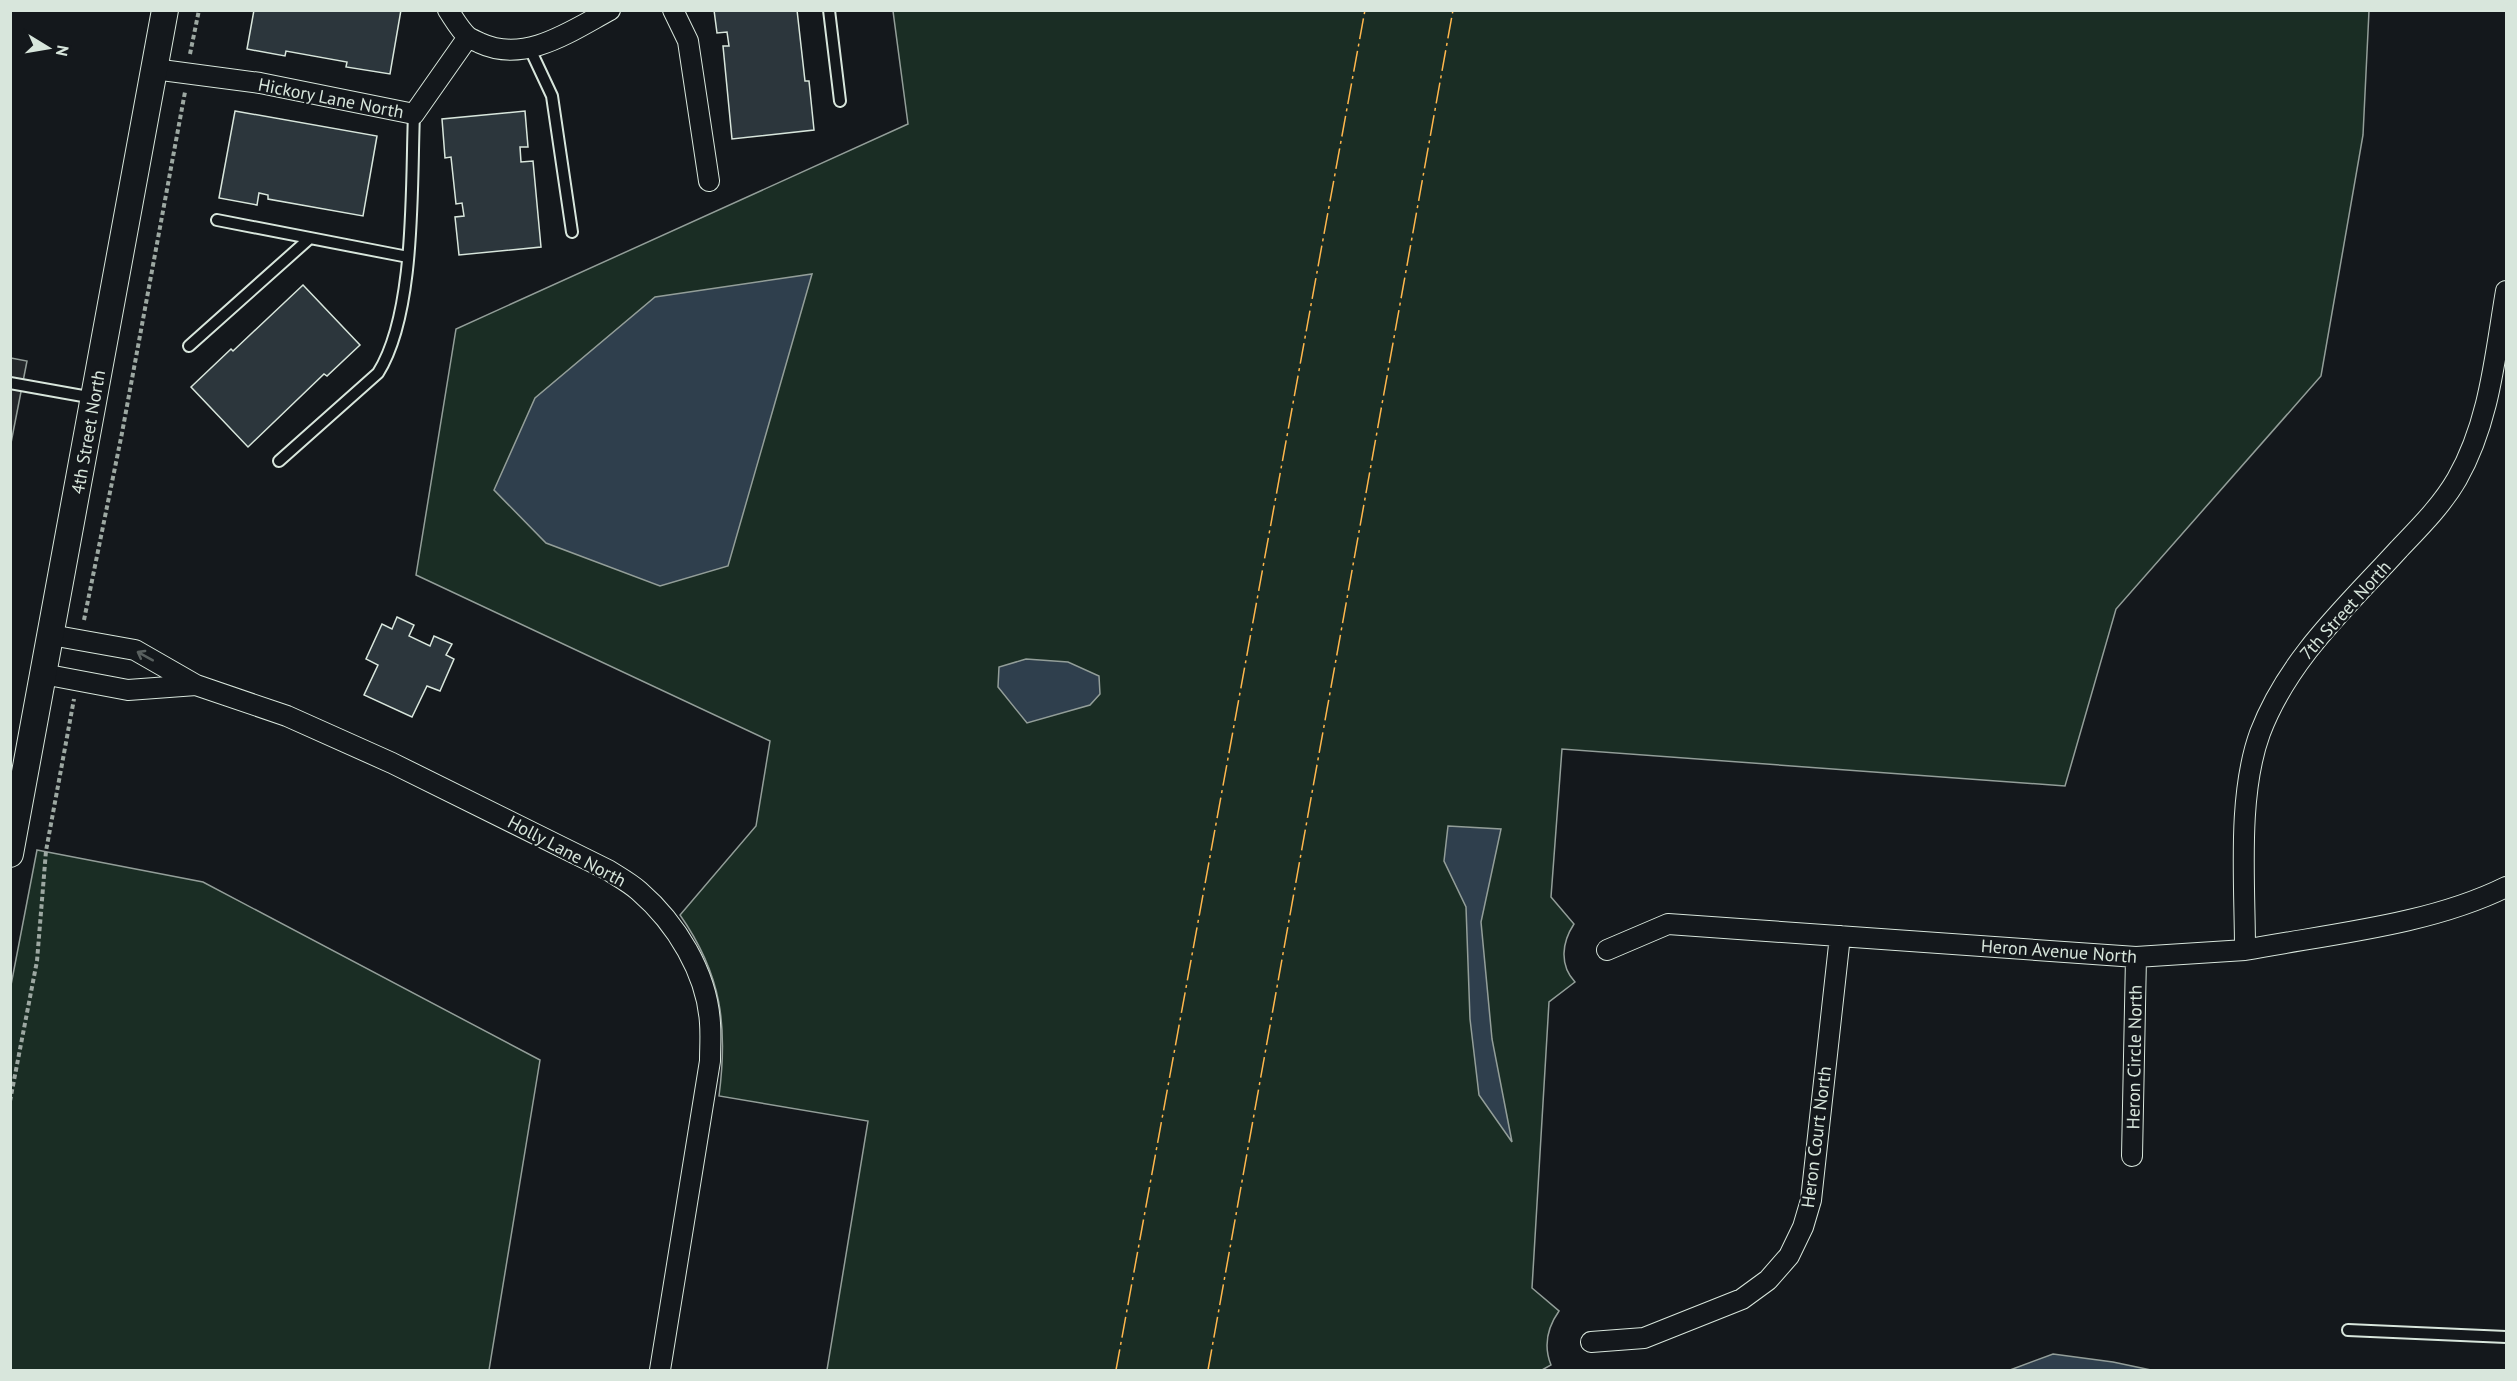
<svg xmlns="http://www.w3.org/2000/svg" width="2517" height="1381" font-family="'PT Sans',sans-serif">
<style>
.green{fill:#1a2d24;stroke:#939e99;stroke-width:1.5}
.parking{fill:#24282b;stroke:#939e99;stroke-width:1.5}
.water{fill:#2f3f4d;stroke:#939e99;stroke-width:1.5}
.building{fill:#2c363c;stroke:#d8e6dc;stroke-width:1.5}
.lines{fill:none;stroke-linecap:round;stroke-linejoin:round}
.service-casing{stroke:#d8e6dc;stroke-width:14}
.minor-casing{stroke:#d8e6dc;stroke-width:22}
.tertiary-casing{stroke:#d8e6dc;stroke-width:28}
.path{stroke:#9da8a2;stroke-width:4;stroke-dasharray:4.5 3;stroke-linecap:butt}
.service{stroke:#14181c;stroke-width:10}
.minor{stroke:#14181c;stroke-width:20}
.tertiary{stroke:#14181c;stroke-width:26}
.power{stroke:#ffb74d;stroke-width:1.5;stroke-dasharray:21 4.5 3 4.5;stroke-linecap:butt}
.oneway{stroke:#59605f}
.labels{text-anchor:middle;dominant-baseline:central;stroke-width:4.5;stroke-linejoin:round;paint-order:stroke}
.street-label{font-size:18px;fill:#d8e6dc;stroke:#14181c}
</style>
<rect width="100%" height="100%" fill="#14181c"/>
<path class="green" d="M 893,11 L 2369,11 L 2363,135 L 2321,376 L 2116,609 L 2065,786 L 1562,749 L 1551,897 L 1574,924 C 1562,942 1559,965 1575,982 L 1549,1002 L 1532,1288 L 1559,1311 C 1547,1328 1543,1345 1551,1365 L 1542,1370 L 827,1370 L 868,1121 L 719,1096 C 728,1026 722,975 680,915 L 756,826 L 770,741 L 416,575 L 456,329 L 908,124 Z
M 37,850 L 203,882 L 540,1060 L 489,1370 L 11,1370 L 11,985 Z"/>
<path class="parking" d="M 11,358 L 27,361 L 11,443 Z"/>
<path class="water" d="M 812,274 L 728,566 L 660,586 L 546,543 L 494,490 L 535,398 L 655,297 Z
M 1026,659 L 1068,662 L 1099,676 L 1100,694 L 1090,705 L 1027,723 L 998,687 L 999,667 Z
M 1448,826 L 1501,829 L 1481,922 L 1492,1039 L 1512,1142 L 1479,1095 L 1470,1019 L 1466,907 L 1444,861 Z
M 2053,1354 L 2113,1362 L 2151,1370 L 2010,1370 Z"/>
<path class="building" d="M 254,10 L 401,10 L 390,74 L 346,67 L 347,62 L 286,51 L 285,56 L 247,49 Z
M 714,10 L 797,10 L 805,81 L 809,81 L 814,130 L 732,139 L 723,46 L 729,46 L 727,32 L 717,33 Z
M 235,111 L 377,136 L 363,216 L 268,199 L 268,195 L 259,193 L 257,205 L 219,198 Z
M 525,111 L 528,147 L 520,147 L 521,162 L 533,161 L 541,247 L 459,255 L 455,217 L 464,216 L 462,203 L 456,204 L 451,157 L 445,158 L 442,119 Z
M 303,285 L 360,345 L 327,376 L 324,374 L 248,447 L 191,387 L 231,349 L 233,351 Z
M 397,617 L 414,625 L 409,636 L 430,646 L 434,636 L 452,644 L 446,655 L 454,659 L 440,691 L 427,686 L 412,717 L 364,695 L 378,665 L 366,659 L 382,624 L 392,629 Z"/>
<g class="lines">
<g class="service-casing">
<path id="service" d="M 829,10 L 840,101
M 530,49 L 552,96 L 572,232
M 217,220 L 408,257
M 189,346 L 310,238
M 10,383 L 94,398
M 279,461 L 378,373 C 416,313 411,186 414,114
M 2348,1330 L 2506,1337"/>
</g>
<g class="minor-casing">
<path id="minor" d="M 448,10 C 454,19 460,30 468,37 C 471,39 476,41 480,43 C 525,64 571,31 610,10
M 673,10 L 688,41 L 709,181
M 154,69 L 260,83 L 414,114 L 468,37
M 51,635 L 135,650 L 196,685 L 287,716 L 392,763 L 608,870 C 619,877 630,883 639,891 C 676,923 707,973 710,1023 C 711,1036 710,1048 710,1061 L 660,1370
M 43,674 L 128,690 L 196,685
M 1607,950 L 1668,924 L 2136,957 L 2245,950 C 2330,934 2429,925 2506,887
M 2245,950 C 2245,883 2237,796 2260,733 C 2288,659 2347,606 2399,549 C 2420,527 2442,505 2457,479 C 2490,421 2495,355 2506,291
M 2132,1156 L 2136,957
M 1591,1342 L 1644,1338 L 1742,1299 L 1768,1280 L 1789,1256 L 1803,1227 L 1811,1200 L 1840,936"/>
</g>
<g class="tertiary-casing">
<path id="tertiary" d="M 10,854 L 165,10"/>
</g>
<path class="path" d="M 190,54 L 199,10
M 84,620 L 122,433 L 185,92
M 10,1101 L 37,961 L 46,851 L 74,699"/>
<use href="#service" class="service"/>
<use href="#minor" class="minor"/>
<use href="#tertiary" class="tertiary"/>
<path class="power" d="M 1116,1370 L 1365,10
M 1208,1370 L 1453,10"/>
</g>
<defs><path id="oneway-shaft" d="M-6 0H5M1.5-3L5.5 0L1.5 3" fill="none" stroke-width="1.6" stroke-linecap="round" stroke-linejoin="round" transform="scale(1.5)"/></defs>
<use class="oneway" href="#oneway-shaft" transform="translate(145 656) rotate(-151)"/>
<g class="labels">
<g class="street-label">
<text transform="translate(331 98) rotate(11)">Hickory Lane North</text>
<text transform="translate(88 432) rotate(-80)">4th Street North</text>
<text transform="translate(2345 610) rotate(-48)">7th Street North</text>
<text transform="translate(567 851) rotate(28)">Holly Lane North</text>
<text transform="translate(2059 951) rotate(4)">Heron Avenue North</text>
<text transform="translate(2134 1057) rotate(-89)">Heron Circle North</text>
<text transform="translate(1816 1137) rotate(-83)">Heron Court North</text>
</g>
</g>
<rect width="2517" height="1381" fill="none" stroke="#d8e6dc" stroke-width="24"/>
<g transform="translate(48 48) rotate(101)" stroke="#14181c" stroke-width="4.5" paint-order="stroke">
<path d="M0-4.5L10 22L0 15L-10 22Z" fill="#d8e6dc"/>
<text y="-9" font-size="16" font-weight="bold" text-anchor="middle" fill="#d8e6dc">N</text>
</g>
</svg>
